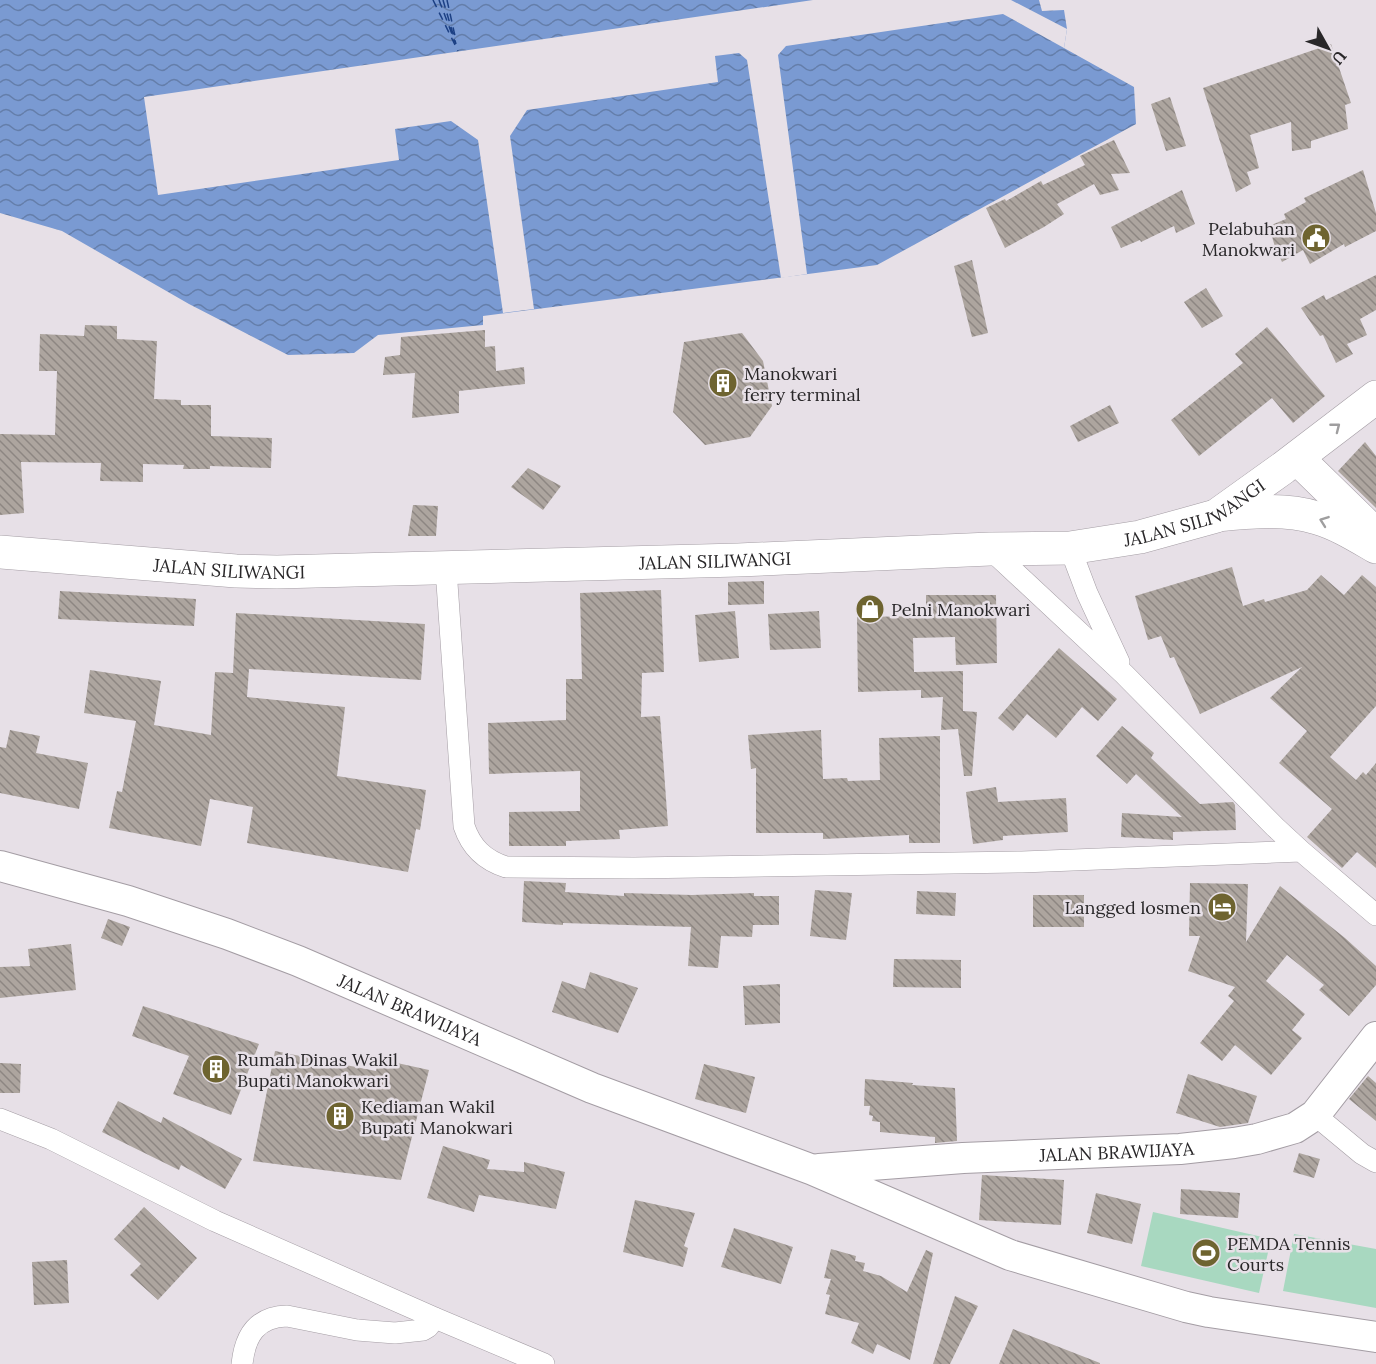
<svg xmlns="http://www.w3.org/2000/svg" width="1376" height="1364" font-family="Lora,serif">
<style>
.grass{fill:#a8d8c0}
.water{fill:url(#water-waves)}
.pier{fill:#e7e0e7}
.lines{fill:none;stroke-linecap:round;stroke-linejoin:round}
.ferry{stroke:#1c4084;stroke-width:1.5;stroke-dasharray:8 6;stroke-linecap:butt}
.building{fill:url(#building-back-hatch)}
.street-casing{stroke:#a49da4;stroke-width:22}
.secondary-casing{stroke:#a49da4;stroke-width:32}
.highway-casing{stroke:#a49da4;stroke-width:34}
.street{stroke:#fff;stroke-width:21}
.secondary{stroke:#fff;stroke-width:30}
.highway{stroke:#fff;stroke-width:33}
.oneway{stroke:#9f9e9f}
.labels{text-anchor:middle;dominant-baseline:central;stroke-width:5;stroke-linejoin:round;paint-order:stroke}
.poi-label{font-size:18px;fill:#292729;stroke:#e7e0e7;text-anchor:start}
.street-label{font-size:18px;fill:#292729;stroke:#e7e0e7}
</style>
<defs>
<pattern id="water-waves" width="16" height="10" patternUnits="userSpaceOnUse" patternTransform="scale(1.5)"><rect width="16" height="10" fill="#7a9ad2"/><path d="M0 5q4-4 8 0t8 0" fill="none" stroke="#647eaa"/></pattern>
<pattern id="building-back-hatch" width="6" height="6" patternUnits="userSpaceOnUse" patternTransform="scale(1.5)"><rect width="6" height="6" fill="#ada59f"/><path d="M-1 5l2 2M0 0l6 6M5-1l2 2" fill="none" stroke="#8d8682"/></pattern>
</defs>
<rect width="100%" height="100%" fill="#e7e0e7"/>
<path class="grass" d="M 1153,1212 L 1271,1239 L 1259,1293 L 1141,1266 Z
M 1294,1234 L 1376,1249 L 1376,1308 L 1283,1291 Z"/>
<path class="water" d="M 0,0 L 1039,0 L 1042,11 L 1064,10 L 1067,29 L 1064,48 L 1134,87 L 1136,124 L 877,265 L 483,316 L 483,325 L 378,335 L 354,353 L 288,355 L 189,304 L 62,231 L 0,213 Z"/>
<path class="pier" d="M 813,0 L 1011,0 L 1067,29 L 1064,48 L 1003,14 L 786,46 L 778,55 L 807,274 L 781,278 L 747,60 L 739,53 L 715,56 L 718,82 L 527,110 L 510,136 L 534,309 L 503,313 L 478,140 L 451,121 L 395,129 L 399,160 L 158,195 L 144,97 Z"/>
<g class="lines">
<path class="ferry" d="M 433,0 L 458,51
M 439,0 L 455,42
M 443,0 L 456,44
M 447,0 L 455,36"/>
</g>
<path class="building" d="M 1331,44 L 1351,103 L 1345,105 L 1348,129 L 1311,141 L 1311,148 L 1292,151 L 1291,122 L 1250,135 L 1259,168 L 1247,172 L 1251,184 L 1236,192 L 1203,88 Z
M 1170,97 L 1186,146 L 1166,151 L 1151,104 Z
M 1114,140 L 1130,173 L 1111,174 L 1119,190 L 1100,195 L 1094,184 L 1057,204 L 1064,214 L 1044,227 L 1005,248 L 986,208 L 1005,199 L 1006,201 L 1041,181 L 1043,185 L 1085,165 L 1080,156 Z
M 1363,170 L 1376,213 L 1376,231 L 1345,247 L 1344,244 L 1310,264 L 1303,250 L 1282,262 L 1275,247 L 1269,226 L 1286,219 L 1284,214 L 1306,202 L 1304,198 Z
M 1182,190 L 1195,224 L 1176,233 L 1174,226 L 1141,242 L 1140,240 L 1121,248 L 1111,227 Z
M 972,260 L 988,333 L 972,337 L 954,266 Z
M 1376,275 L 1376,310 L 1360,319 L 1367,335 L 1347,344 L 1353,354 L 1336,363 L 1323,335 L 1320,336 L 1301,308 L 1324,295 L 1326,300 Z
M 1206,288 L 1223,316 L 1202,328 L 1184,302 Z
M 85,325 L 117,326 L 117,339 L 157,341 L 154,399 L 181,400 L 181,405 L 211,405 L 211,436 L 272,438 L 271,468 L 210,466 L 210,469 L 183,469 L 184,465 L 143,464 L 143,482 L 100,481 L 101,463 L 21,462 L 24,513 L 0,515 L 0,434 L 55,435 L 57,371 L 39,371 L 40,334 L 84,336 Z
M 1267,327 L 1325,396 L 1293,423 L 1272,398 L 1199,456 L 1171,420 L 1243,363 L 1235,354 Z
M 485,330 L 485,347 L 495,346 L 496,371 L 524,367 L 525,384 L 459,391 L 459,413 L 412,418 L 415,373 L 383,375 L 385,357 L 400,355 L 401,337 Z
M 742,333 L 763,361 L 772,406 L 750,437 L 705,445 L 673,412 L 684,342 Z
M 1110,405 L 1119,423 L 1078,442 L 1070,426 Z
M 1365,442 L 1376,456 L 1376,508 L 1338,471 Z
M 528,468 L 561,486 L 543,510 L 511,487 Z
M 413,505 L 438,506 L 436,536 L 408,536 Z
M 1232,567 L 1243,606 L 1264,599 L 1265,602 L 1307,590 L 1321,575 L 1344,595 L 1362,575 L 1376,587 L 1376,706 L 1330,757 L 1356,780 L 1363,772 L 1366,775 L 1376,763 L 1376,868 L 1357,852 L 1342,868 L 1307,837 L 1332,809 L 1279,763 L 1307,731 L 1270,698 L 1302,667 L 1200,714 L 1174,657 L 1170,658 L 1161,636 L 1148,640 L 1135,596 Z
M 764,581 L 764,604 L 728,605 L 728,582 Z
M 661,590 L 664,672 L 642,673 L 641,717 L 660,716 L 668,826 L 619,830 L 620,839 L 566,841 L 566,846 L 509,846 L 509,812 L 580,811 L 580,771 L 489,774 L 488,723 L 566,720 L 566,679 L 582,679 L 580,593 Z
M 60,591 L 196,599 L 194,626 L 58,619 Z
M 926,595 L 996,595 L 997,663 L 956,665 L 955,637 L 913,638 L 914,672 L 963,671 L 963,711 L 977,712 L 972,776 L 964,776 L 958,729 L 941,730 L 943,697 L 921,698 L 921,690 L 858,692 L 857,617 L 926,616 Z
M 735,611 L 739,658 L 699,662 L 695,615 Z
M 819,611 L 821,648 L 770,650 L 768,614 Z
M 236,613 L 425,624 L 421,680 L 249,669 L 247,697 L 345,707 L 337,776 L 426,790 L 420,830 L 416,829 L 408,872 L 247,843 L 253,807 L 210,799 L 201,846 L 109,828 L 117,791 L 122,792 L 136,721 L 84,713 L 90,670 L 161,681 L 154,725 L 211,735 L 215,672 L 233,673 Z
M 1059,648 L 1117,699 L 1098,721 L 1082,707 L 1056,738 L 1027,714 L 1013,731 L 998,718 Z
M 1122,726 L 1154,753 L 1151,758 L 1200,804 L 1233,802 L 1235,805 L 1236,830 L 1173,832 L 1173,840 L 1121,837 L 1122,813 L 1182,817 L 1136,774 L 1127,784 L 1096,756 Z
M 10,730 L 40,736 L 36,753 L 88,763 L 79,809 L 0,793 L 0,747 L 6,748 Z
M 821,730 L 823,779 L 847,778 L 848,781 L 880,780 L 879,738 L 940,736 L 940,843 L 909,843 L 909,835 L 823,839 L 823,833 L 756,833 L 756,768 L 751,769 L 748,735 Z
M 996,787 L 998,802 L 1066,798 L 1068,832 L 1003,836 L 1003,840 L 973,844 L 966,792 Z
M 524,881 L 566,883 L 565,892 L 624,896 L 624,893 L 692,895 L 754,893 L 754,896 L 779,896 L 779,925 L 753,925 L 752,937 L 721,936 L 718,968 L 688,966 L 691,927 L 563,923 L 563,925 L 522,922 Z
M 1190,883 L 1248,884 L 1246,942 L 1280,886 L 1345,938 L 1376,966 L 1376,985 L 1349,1016 L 1319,990 L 1324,985 L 1287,955 L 1266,981 L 1305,1014 L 1292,1030 L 1302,1038 L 1271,1075 L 1235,1045 L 1222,1061 L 1200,1043 L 1234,1001 L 1228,996 L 1235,987 L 1188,971 L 1200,936 L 1189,936 Z
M 815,890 L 852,893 L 846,940 L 810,936 Z
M 917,891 L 956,893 L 955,916 L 916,914 Z
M 1033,895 L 1084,895 L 1084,927 L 1033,927 Z
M 108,919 L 130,927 L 122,946 L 101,938 Z
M 71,944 L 76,990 L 0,998 L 0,967 L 30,966 L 28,949 Z
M 894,959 L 961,960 L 961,988 L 893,987 Z
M 590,972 L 638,988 L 618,1033 L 552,1012 L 562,981 L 585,989 Z
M 780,984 L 780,1023 L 745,1025 L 743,986 Z
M 143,1006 L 259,1044 L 231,1115 L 173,1094 L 189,1056 L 132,1036 Z
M 275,1051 L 376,1071 L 379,1059 L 429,1070 L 401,1180 L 253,1161 Z
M 0,1063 L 21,1064 L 20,1093 L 0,1093 Z
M 704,1064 L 755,1077 L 746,1113 L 695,1099 Z
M 1188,1074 L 1257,1096 L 1248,1123 L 1220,1127 L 1176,1113 Z
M 1368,1076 L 1376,1083 L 1376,1121 L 1349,1099 Z
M 865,1079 L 913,1083 L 912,1085 L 955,1088 L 957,1141 L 935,1143 L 935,1137 L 880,1132 L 880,1122 L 872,1121 L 873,1116 L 869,1115 L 870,1106 L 864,1106 Z
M 118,1101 L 161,1123 L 163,1117 L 242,1159 L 225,1189 L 181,1165 L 179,1170 L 102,1132 Z
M 443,1146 L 490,1160 L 487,1169 L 524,1172 L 524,1162 L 565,1172 L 556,1209 L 479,1195 L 474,1212 L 427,1198 Z
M 1299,1153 L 1320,1159 L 1314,1178 L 1293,1172 Z
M 982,1175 L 1064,1180 L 1061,1225 L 979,1220 Z
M 1181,1189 L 1240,1193 L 1238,1218 L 1180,1214 Z
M 1096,1193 L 1141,1204 L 1132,1244 L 1087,1233 Z
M 635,1200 L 695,1213 L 684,1246 L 688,1248 L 683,1267 L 623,1252 Z
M 144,1207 L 197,1258 L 158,1300 L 130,1275 L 141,1264 L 114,1239 Z
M 734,1228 L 793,1247 L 781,1284 L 721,1267 Z
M 831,1249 L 856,1256 L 855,1261 L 865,1263 L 863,1271 L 881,1276 L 907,1292 L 926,1250 L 933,1253 L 910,1360 L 877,1344 L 873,1354 L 851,1343 L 859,1323 L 825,1314 L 830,1295 L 826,1294 L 831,1279 L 824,1278 Z
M 67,1260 L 69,1303 L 34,1305 L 32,1262 Z
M 955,1296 L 978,1306 L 950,1364 L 933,1364 Z
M 1013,1329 L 1100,1363 L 1100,1364 L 999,1364 Z"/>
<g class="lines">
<g class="street-casing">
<path id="street" d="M 1070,548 L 1087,593 L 1119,662
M 990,549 L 1124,674 L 1275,827 L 1301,851 L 1376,915
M 446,569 L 464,826 C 471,847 484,860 506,867 L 634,868 L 1022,862 L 1301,851
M 1315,1115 L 1362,1154 L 1376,1162
M 0,1119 L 51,1139 L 215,1221 L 435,1318 L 544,1364
M 242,1364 C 245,1336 256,1317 287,1316 L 357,1330 L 395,1333 L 423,1330 L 428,1327 L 435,1318"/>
</g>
<g class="secondary-casing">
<g id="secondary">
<path id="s1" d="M 0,866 L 128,901 L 227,934 L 298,961 L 592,1088 L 813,1170 L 1010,1255 L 1186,1307 L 1209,1312 L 1376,1337"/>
<path id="s2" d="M 819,1169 L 963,1158 L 1180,1149 L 1234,1143 L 1257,1139 L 1295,1128 L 1315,1115 L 1376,1037"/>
</g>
</g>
<g class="highway-casing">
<g id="highway">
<path d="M 1297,458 L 1375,534"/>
<path d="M 1218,515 C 1251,512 1284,508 1317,518 C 1338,524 1357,536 1376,547"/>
<path id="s3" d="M 0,552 L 236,571 L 277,572 L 738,560 L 990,549 L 1070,548 L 1140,537 L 1216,516 L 1283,468 L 1376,397"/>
</g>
</g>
<use href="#street" class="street"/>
<use href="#secondary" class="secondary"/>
<use href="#highway" class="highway"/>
</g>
<defs><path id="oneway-chevron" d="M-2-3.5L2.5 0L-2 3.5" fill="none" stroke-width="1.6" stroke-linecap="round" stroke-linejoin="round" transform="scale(1.5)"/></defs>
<g class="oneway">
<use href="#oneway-chevron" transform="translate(1336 427) rotate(-38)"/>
<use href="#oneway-chevron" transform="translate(1324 521) rotate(-160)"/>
</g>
<defs>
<g id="civic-disc" transform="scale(1.5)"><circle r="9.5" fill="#6e6430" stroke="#e7e0e7"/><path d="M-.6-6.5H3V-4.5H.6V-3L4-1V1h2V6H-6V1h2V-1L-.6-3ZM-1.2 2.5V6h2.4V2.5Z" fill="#fff"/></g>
<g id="building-disc" transform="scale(1.5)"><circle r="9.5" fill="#6e6430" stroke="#e7e0e7"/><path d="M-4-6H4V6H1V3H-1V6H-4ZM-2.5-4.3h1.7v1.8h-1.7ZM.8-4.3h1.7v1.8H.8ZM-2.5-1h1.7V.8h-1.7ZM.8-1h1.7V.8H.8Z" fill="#fff"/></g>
<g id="shop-disc" transform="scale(1.5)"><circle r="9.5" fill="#6e6430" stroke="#e7e0e7"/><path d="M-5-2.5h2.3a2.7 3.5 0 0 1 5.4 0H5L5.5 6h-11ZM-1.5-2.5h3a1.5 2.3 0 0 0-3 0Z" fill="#fff"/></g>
<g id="hotel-disc" transform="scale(1.5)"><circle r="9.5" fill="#6e6430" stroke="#e7e0e7"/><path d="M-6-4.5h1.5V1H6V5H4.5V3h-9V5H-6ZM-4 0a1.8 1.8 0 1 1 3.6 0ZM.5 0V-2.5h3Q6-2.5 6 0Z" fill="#fff"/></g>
<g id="stadium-disc" transform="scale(1.5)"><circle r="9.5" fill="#6e6430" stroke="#e7e0e7"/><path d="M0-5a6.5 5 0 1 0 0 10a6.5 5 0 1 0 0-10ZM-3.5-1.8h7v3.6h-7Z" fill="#fff"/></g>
</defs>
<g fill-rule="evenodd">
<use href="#civic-disc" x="1316" y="238"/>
<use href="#building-disc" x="723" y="383"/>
<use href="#shop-disc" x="870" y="609"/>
<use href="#hotel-disc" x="1222" y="907"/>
<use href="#building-disc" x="216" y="1069"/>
<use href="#building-disc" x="340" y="1116"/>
<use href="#stadium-disc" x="1206" y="1253"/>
</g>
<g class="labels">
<g class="poi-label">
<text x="1295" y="228" text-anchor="end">Pelabuhan<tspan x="1295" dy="21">Manokwari</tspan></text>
<text x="744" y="373">Manokwari<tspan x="744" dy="21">ferry terminal</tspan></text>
<text x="891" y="609">Pelni Manokwari</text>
<text x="1201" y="907" text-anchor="end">Langged losmen</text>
<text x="237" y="1059">Rumah Dinas Wakil<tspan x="237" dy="21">Bupati Manokwari</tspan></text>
<text x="361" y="1106">Kediaman Wakil<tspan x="361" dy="21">Bupati Manokwari</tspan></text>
<text x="1227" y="1243">PEMDA Tennis<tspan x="1227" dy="21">Courts</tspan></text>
</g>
<g class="street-label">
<text stroke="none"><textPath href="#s3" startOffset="1202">JALAN SILIWANGI</textPath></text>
<text stroke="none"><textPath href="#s3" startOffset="716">JALAN SILIWANGI</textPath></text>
<text stroke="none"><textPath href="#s3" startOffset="230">JALAN SILIWANGI</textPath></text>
<text stroke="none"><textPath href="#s1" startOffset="435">JALAN BRAWIJAYA</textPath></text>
<text stroke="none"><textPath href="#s2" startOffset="298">JALAN BRAWIJAYA</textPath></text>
</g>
</g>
<g transform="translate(1328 48) rotate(130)" stroke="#e7e0e7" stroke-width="4.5" paint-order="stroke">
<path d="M0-4.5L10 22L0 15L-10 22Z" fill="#292729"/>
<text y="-9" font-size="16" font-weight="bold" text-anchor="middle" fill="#292729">U</text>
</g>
</svg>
